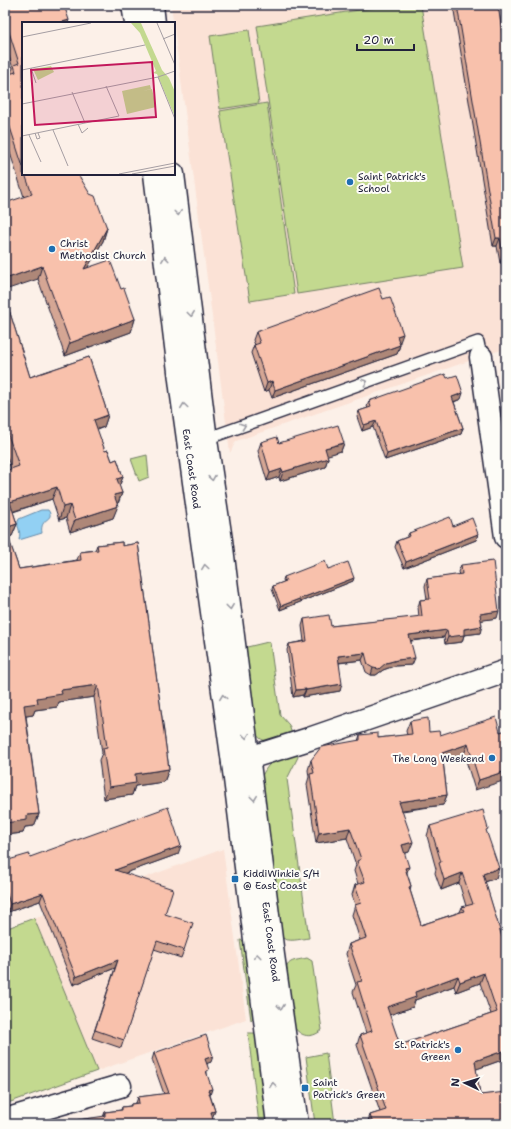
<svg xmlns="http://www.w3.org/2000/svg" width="511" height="1129" font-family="'Shantell Sans',sans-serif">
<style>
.built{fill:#fbe2d6}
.green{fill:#c3d98f;stroke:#727e65}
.water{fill:#92d0f3;stroke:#658aa9}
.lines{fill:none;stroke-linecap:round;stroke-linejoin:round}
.lane-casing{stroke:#22223b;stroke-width:14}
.street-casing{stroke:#22223b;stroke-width:25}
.secondary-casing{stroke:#22223b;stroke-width:25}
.lane{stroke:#fdfcf7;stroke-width:11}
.street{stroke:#fdfcf7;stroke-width:22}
.secondary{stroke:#fdfcf7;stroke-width:22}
.wall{fill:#d5a694;stroke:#22223b;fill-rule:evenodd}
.shaded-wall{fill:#ae8778;stroke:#22223b}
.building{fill:#f8c1ac;stroke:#22223b;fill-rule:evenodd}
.oneway{stroke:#9a9aa2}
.poi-dot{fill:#1f6fb2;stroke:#fdfcf7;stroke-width:1.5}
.labels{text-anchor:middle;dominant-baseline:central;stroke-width:4;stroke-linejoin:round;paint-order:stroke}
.poi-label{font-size:10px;fill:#22223b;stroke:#fdfcf7;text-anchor:start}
.street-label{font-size:10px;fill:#22223b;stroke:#fdfcf7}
.inset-road{fill:none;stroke:#a59ea3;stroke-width:1}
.view{fill:#c2185b;fill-opacity:0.15;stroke:#c2185b;stroke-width:2}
.inset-edge{fill:none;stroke:#22223b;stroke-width:2}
</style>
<rect width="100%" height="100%" fill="#fcf0e8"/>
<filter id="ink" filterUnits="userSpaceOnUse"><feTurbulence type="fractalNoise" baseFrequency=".025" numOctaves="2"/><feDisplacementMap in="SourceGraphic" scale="8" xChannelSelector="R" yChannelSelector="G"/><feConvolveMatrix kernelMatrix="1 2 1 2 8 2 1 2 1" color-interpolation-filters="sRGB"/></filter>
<g filter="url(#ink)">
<path class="built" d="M 171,5 L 506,5 L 506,340 L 500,342 L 501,350 L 236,441 L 230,453 Z
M 223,849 L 246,1019 L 97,1071 L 34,918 Z"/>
<path class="green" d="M 391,5 L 421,5 L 463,268 L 297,294 L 257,26 Z
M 249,30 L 259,103 L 220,109 L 210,36 Z
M 267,103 L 294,294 L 250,301 L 220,111 Z
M 147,455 L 149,477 L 139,481 L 131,459 Z
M 268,642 L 270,643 L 280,715 L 289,725 L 292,734 C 280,739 261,748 255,731 L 243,648 Z
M 297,751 L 298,757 L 287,779 L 309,938 C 299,939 289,943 281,937 L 260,780 C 270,758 276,759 297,751 Z
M 34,918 L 97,1071 L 5,1104 L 5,929 Z
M 240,940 L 244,941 L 247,944 L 255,1018 L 251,1020 Z
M 307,958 L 312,961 L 322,1030 C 311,1039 301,1037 293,1026 L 285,973 C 287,959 295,961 307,958 Z
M 248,1033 L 258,1033 L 268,1121 L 259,1124 Z
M 326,1053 L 335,1124 L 315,1124 L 306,1057 Z"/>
<path class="water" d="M 41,510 L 48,510 C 56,521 39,517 42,533 L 19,540 C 22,529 15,527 19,519 Z"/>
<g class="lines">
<g class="lane-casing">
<path id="lane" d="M 203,440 L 478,342 L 481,357"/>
</g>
<g class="street-casing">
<path id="street" d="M 481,357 L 506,537
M 233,763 L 309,739 L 506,671
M 5,1120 L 120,1086"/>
</g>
<g class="secondary-casing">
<g id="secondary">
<path d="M 133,5 L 136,23"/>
<path d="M 152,5 L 154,23"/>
<path id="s1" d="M 155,174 L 182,396 L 233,763 L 278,1124"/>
<path id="s2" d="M 173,174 L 206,440 L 221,540 L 273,955 L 297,1124"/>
</g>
</g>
<use href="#lane" class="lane"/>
<use href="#street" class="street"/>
<use href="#secondary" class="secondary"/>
</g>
<path class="wall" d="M 5,5 L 23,23 L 23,174 L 78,174 L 107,228 L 103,241 L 87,268 L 121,289 L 135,319 L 131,332 L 65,356 L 38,279 L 24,197 L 5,137 L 5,75 L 10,74 L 13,68 L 5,45 Z
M 453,5 L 498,5 L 506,58 L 506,262 L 500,263 L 497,246 L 493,246 Z
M 5,297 L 30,377 L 89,357 L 108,415 L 104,427 L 97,430 L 105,451 L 108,450 L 112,461 L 117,459 L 123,477 L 119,486 L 122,493 L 113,518 L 70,532 L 66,518 L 59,520 L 52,499 L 13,512 L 17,524 L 12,536 L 8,537 L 19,569 L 77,560 L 80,552 L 95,550 L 97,545 L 122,542 L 122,546 L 138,543 L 169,769 L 164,782 L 135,786 L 132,795 L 104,799 L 99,760 L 102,753 L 94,697 L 59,702 L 57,707 L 35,710 L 33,715 L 26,716 L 39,814 L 34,826 L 25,827 L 23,833 L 5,835 L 5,471 L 11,469 L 5,451 Z
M 256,332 L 400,342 L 400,345 L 397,354 L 272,398 L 269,390 L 264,392 L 251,353 L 254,345 L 255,345 L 253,340 Z
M 447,378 L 461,399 L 454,402 L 463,428 L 461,434 L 385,460 L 373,427 L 362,431 L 357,417 L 359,411 L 368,408 L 367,407 L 369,401 Z
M 261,442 L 279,443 L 344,443 L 341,451 L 327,455 L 328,458 L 325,467 L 280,481 L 279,477 L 267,481 L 258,451 Z
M 453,526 L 478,534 L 476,540 L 404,568 L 395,547 L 397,541 L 407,537 L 409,533 Z
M 461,565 L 497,618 L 481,620 L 480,633 L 464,635 L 462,642 L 445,644 L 444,637 L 411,641 L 412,665 L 394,666 L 383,670 L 376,675 L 371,675 L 366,672 L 362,660 L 339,663 L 340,691 L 303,697 L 303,695 L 293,697 L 287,650 L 289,644 L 304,641 L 302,626 L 304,619 L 331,626 L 419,617 L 418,607 L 420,600 L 427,599 L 425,586 L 427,579 L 459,575 L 458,572 Z
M 328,569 L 353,581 L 280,610 L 272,589 L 273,586 L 284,582 L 283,580 L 284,577 Z
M 410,721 L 429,732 L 440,735 L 500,732 L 475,790 L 464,754 L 443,761 L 447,795 L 443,805 L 402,811 L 409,852 L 404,853 L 407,873 L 411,886 L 410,890 L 421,925 L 460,912 L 462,907 L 466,906 L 459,883 L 441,890 L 435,873 L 436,869 L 427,836 L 430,826 L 487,833 L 496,878 L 485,882 L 502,937 L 506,936 L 506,1082 L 502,1060 L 476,1069 L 480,1095 L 504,1093 L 506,1087 L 506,1124 L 367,1124 L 370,1115 L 380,1112 L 357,1045 L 360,1035 L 366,1033 L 353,992 L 356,985 L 346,954 L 349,944 L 360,940 L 352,915 L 355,905 L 352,895 L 355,885 L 358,884 L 354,871 L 356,865 L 347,838 L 316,843 L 307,784 L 309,777 L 308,770 L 311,760 L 358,741 L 360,735 L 378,738 L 407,735 L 406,731 ZM 480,983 L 491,1014 L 400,1045 L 389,1015 L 413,1007 L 415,1000 L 454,986 L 456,992 Z
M 178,854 L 125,873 L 165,914 L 184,950 L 181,958 L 154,949 L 121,1048 L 92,1038 L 115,968 L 73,985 L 40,901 L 8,912 L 5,904 L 5,861 L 30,857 Z
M 154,1053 L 211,1062 L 207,1063 L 207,1074 L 210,1095 L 215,1111 L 212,1117 L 214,1124 L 77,1124 L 78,1120 L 103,1117 L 105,1112 L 121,1110 L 122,1107 L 130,1106 L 131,1104 L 136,1103 L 138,1097 L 164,1094 L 152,1060 Z"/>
<path class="shaded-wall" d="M 69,20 L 68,23 L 59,23 Z
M 8,29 L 5,38 L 5,30 Z
M 107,228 L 103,241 L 80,281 L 84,269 Z
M 496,238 L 500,238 L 497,246 L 493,246 Z
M 503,254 L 506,254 L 506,262 L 500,263 Z
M 42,266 L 38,279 L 5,290 L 5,279 Z
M 135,319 L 131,332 L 65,356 L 70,343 Z
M 403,334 L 400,342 L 394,344 L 397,336 Z
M 400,345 L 397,354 L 272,398 L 275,390 Z
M 272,381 L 269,390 L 264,392 L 267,383 Z
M 463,393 L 461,399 L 450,403 L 452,397 Z
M 108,415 L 104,427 L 89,432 L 94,420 Z
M 376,421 L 373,427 L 362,431 L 364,425 Z
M 463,428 L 461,434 L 385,460 L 387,454 Z
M 344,443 L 341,451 L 322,457 L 325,448 Z
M 328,458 L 325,467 L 280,481 L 283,472 Z
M 282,469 L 279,477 L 267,481 L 270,473 Z
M 123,477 L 118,489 L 117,479 Z
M 57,487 L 52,499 L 5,514 L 10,502 Z
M 122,493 L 117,505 L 114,495 Z
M 70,505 L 66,518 L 59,520 L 63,507 Z
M 118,506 L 113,518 L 70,532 L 75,520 Z
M 17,524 L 12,536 L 5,538 L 5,528 Z
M 478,534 L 476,540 L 404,568 L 406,562 Z
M 354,578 L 353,581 L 280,610 L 281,606 Z
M 499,611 L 497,618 L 478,621 L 480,614 Z
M 482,626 L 480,633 L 464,635 L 462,642 L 445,644 L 448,637 L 464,629 Z
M 447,630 L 444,637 L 407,641 L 409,635 Z
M 365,653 L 362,660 L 336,663 L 338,656 Z
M 415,658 L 412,665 L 394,666 L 383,670 L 376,675 L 371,675 L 373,668 L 386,663 L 397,660 Z
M 342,684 L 340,691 L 303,697 L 306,690 Z
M 98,685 L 94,697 L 59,702 L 57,707 L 35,710 L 33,715 L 20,717 L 24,705 L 37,698 L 61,690 Z
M 306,689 L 303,695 L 293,697 L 296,690 Z
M 468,744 L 464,754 L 438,763 L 442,753 Z
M 169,769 L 164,782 L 135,786 L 132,795 L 104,799 L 109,787 L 135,774 Z
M 506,771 L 506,780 L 475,790 L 479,780 Z
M 447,795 L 443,805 L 395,811 L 399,802 Z
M 39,814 L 34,826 L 25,827 L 23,833 L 5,835 L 5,823 L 27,815 Z
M 350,828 L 347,838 L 316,843 L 319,833 Z
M 413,842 L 409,852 L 398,855 L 402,845 Z
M 181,846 L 178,854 L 112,878 L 115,870 Z
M 409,867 L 405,877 L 405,868 Z
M 499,868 L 496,878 L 479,884 L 483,874 Z
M 462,873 L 459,883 L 441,890 L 444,880 Z
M 43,893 L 40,901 L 8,912 L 10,904 Z
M 118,960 L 115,968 L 73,985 L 76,977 Z
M 484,973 L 480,983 L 456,992 L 460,982 Z
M 458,976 L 454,986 L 415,1000 L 413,1007 L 383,1017 L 387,1007 L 415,992 Z
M 506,1050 L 502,1060 L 471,1071 L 475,1061 Z
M 213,1056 L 211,1062 L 203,1065 L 205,1059 Z
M 212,1089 L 210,1095 L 208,1090 Z
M 215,1111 L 212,1118 L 211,1112 Z
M 506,1119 L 506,1124 L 488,1124 L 489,1122 Z"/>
<path class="building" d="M 5,5 L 64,5 L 69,20 L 59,23 L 23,23 L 23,167 L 6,115 L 5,115 L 5,75 L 16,72 L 14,65 L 19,63 L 8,29 L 5,30 Z
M 457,5 L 498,5 L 506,58 L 506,254 L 503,254 L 500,238 L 496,238 Z
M 25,174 L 78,174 L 90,194 L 95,196 L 107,228 L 84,269 L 110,260 L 121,289 L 124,288 L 135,319 L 70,343 L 42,266 L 5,279 L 5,203 L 32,194 Z
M 379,288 L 383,299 L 390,297 L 403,334 L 397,336 L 400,345 L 275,390 L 272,381 L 267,383 L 254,345 L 260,343 L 256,332 Z
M 5,297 L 30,377 L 89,357 L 108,415 L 94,420 L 105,451 L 108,450 L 112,461 L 117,459 L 123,477 L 117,479 L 122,493 L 114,495 L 118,506 L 75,520 L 70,505 L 63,507 L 57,487 L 10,502 L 17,524 L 5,528 L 5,471 L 19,466 L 6,429 L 5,430 Z
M 445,374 L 447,378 L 457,375 L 463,393 L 452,397 L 463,428 L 387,454 L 376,421 L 364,425 L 359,411 L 371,407 L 369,401 Z
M 338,425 L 344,443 L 325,448 L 328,458 L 283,472 L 282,469 L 270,473 L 261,442 L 277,437 L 279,443 Z
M 450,517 L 453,526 L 472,518 L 478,534 L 406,562 L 397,541 L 410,536 L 409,533 Z
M 5,528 L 19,569 L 81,560 L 80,552 L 98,550 L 97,545 L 122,542 L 122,546 L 138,543 L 169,769 L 135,774 L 136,783 L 109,787 L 103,748 L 107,747 L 98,685 L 61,690 L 62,694 L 37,698 L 38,703 L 24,705 L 39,814 L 27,815 L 27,820 L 5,823 Z
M 325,561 L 328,569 L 348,562 L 354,578 L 281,606 L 273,586 L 286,581 L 284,577 Z
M 493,561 L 499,611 L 480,614 L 482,626 L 464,629 L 464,635 L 448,637 L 447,630 L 409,635 L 415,658 L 397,660 L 386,663 L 379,669 L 373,668 L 368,665 L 365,653 L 338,656 L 342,684 L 306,690 L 306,689 L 296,690 L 289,644 L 307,641 L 304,619 L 329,615 L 331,626 L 422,616 L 420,600 L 430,599 L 427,579 L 462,574 L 461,565 Z
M 496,717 L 500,732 L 506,730 L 506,771 L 479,780 L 468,744 L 442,753 L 447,795 L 399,802 L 413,842 L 402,845 L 409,867 L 405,868 L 411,886 L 409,887 L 421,925 L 464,911 L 462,907 L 473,904 L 462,873 L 444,880 L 439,863 L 441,862 L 430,826 L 483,810 L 488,829 L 486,830 L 499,868 L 483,874 L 502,937 L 506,936 L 506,1051 L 506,1050 L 475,1061 L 480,1095 L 506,1092 L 506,1119 L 489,1122 L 490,1124 L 373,1124 L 370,1115 L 386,1110 L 360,1035 L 372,1031 L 357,982 L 362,981 L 349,944 L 366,938 L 355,905 L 361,903 L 355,885 L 365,882 L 357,861 L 361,859 L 350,828 L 319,833 L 310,774 L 314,773 L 311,760 L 321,747 L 360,740 L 360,735 L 378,733 L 378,738 L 412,734 L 410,721 L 428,718 L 429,732 L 439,731 L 440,735 ZM 484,973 L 497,1012 L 400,1045 L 387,1007 L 416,997 L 415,992 L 458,976 L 460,982 Z
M 168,807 L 181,846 L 115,870 L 173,889 L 165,914 L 193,923 L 184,950 L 157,941 L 124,1040 L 95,1030 L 118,960 L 76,977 L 43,893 L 10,904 L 5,887 L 5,861 L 29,854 L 30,857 Z
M 206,1035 L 213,1056 L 205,1059 L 209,1070 L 206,1071 L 212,1089 L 208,1090 L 215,1111 L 211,1112 L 214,1124 L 79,1124 L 78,1120 L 105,1116 L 105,1112 L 122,1110 L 122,1107 L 131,1106 L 131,1104 L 139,1103 L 138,1097 L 169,1093 L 154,1053 Z"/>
<defs><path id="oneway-chevron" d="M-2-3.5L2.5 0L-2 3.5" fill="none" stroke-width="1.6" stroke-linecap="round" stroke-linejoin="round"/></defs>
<g class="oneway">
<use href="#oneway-chevron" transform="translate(178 213) rotate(83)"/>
<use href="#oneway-chevron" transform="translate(165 259) rotate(-97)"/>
<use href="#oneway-chevron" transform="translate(191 314) rotate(83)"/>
<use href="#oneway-chevron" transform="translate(365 382) rotate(-20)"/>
<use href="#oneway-chevron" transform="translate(184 406) rotate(-98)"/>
<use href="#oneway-chevron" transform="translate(243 426) rotate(-20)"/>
<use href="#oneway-chevron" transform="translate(212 478) rotate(81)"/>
<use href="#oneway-chevron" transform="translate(205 567) rotate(-98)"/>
<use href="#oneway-chevron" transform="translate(230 607) rotate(83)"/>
<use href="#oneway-chevron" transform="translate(223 697) rotate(-98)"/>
<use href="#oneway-chevron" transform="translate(246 736) rotate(83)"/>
<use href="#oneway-chevron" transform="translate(254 798) rotate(83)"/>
<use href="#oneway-chevron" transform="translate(257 956) rotate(-97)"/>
<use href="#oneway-chevron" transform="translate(281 1007) rotate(82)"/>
<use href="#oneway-chevron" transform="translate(273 1085) rotate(-97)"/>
</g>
</g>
<g class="poi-dot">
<circle cx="350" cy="182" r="4"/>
<circle cx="52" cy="249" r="4"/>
<circle cx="492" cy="758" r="4"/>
<rect x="231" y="875" width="8" height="8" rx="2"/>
<circle cx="458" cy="1050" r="4"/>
<rect x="301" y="1084" width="8" height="8" rx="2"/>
</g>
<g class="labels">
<g class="poi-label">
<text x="358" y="176">Saint Patrick's<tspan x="358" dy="12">School</tspan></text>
<text x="60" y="243">Christ<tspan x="60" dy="12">Methodist Church</tspan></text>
<text x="484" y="758" text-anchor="end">The Long Weekend</text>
<text x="243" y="873">KiddiWinkie S/H<tspan x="243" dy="12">@ East Coast</tspan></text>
<text x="450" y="1044" text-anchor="end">St. Patrick's<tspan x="450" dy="12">Green</tspan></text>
<text x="313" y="1082">Saint<tspan x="313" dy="12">Patrick's Green</tspan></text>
</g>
<g class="street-label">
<text stroke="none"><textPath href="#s1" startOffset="297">East Coast Road</textPath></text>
<text stroke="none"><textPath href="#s2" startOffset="774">East Coast Road</textPath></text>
</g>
</g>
<g transform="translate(22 22)">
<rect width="153" height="153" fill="#fcf0e8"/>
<path d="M 109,1 L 119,1 L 140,48 L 147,56 L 153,70 L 153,95 L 135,52 L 131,51 L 134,49 L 118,11 ZM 29,44 L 32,50 L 16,58 L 11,47 ZM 128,63 L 129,67 L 121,69 L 130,67 L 134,85 L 105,92 L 100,69 Z" fill="#c3d98f"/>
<path class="inset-road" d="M 135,1 L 153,43M 0,15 L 69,1M 141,17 L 153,12M 9,46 L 14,61M 0,48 L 123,23M 136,55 L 153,97M 50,70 L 63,101M 0,82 L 136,55 L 153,49M 56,102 L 60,111 L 66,106M 31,108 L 46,144M 13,111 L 15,117 L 18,116 L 16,111M 7,113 L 19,140M 0,114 L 97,94 L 84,64M 97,152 L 153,141M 110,152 L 153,144"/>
<path class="view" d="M 130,40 L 134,95 L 13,103 L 9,48 Z"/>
<rect width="153" height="153" class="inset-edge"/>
</g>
<rect width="511" height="1129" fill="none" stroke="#fdfcf7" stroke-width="20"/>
<rect x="10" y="10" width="491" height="1109" fill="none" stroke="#22223b" stroke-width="1.5" filter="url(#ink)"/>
<g transform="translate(465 1083) rotate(274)" stroke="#fdfcf7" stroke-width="3" paint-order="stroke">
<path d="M0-3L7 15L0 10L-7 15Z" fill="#22223b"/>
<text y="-6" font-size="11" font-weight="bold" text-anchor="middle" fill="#22223b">N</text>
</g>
<path d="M357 44v6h57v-6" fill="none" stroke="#22223b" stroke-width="2"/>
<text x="363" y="44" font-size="12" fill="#22223b" stroke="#fdfcf7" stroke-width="3" paint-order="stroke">20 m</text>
</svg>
